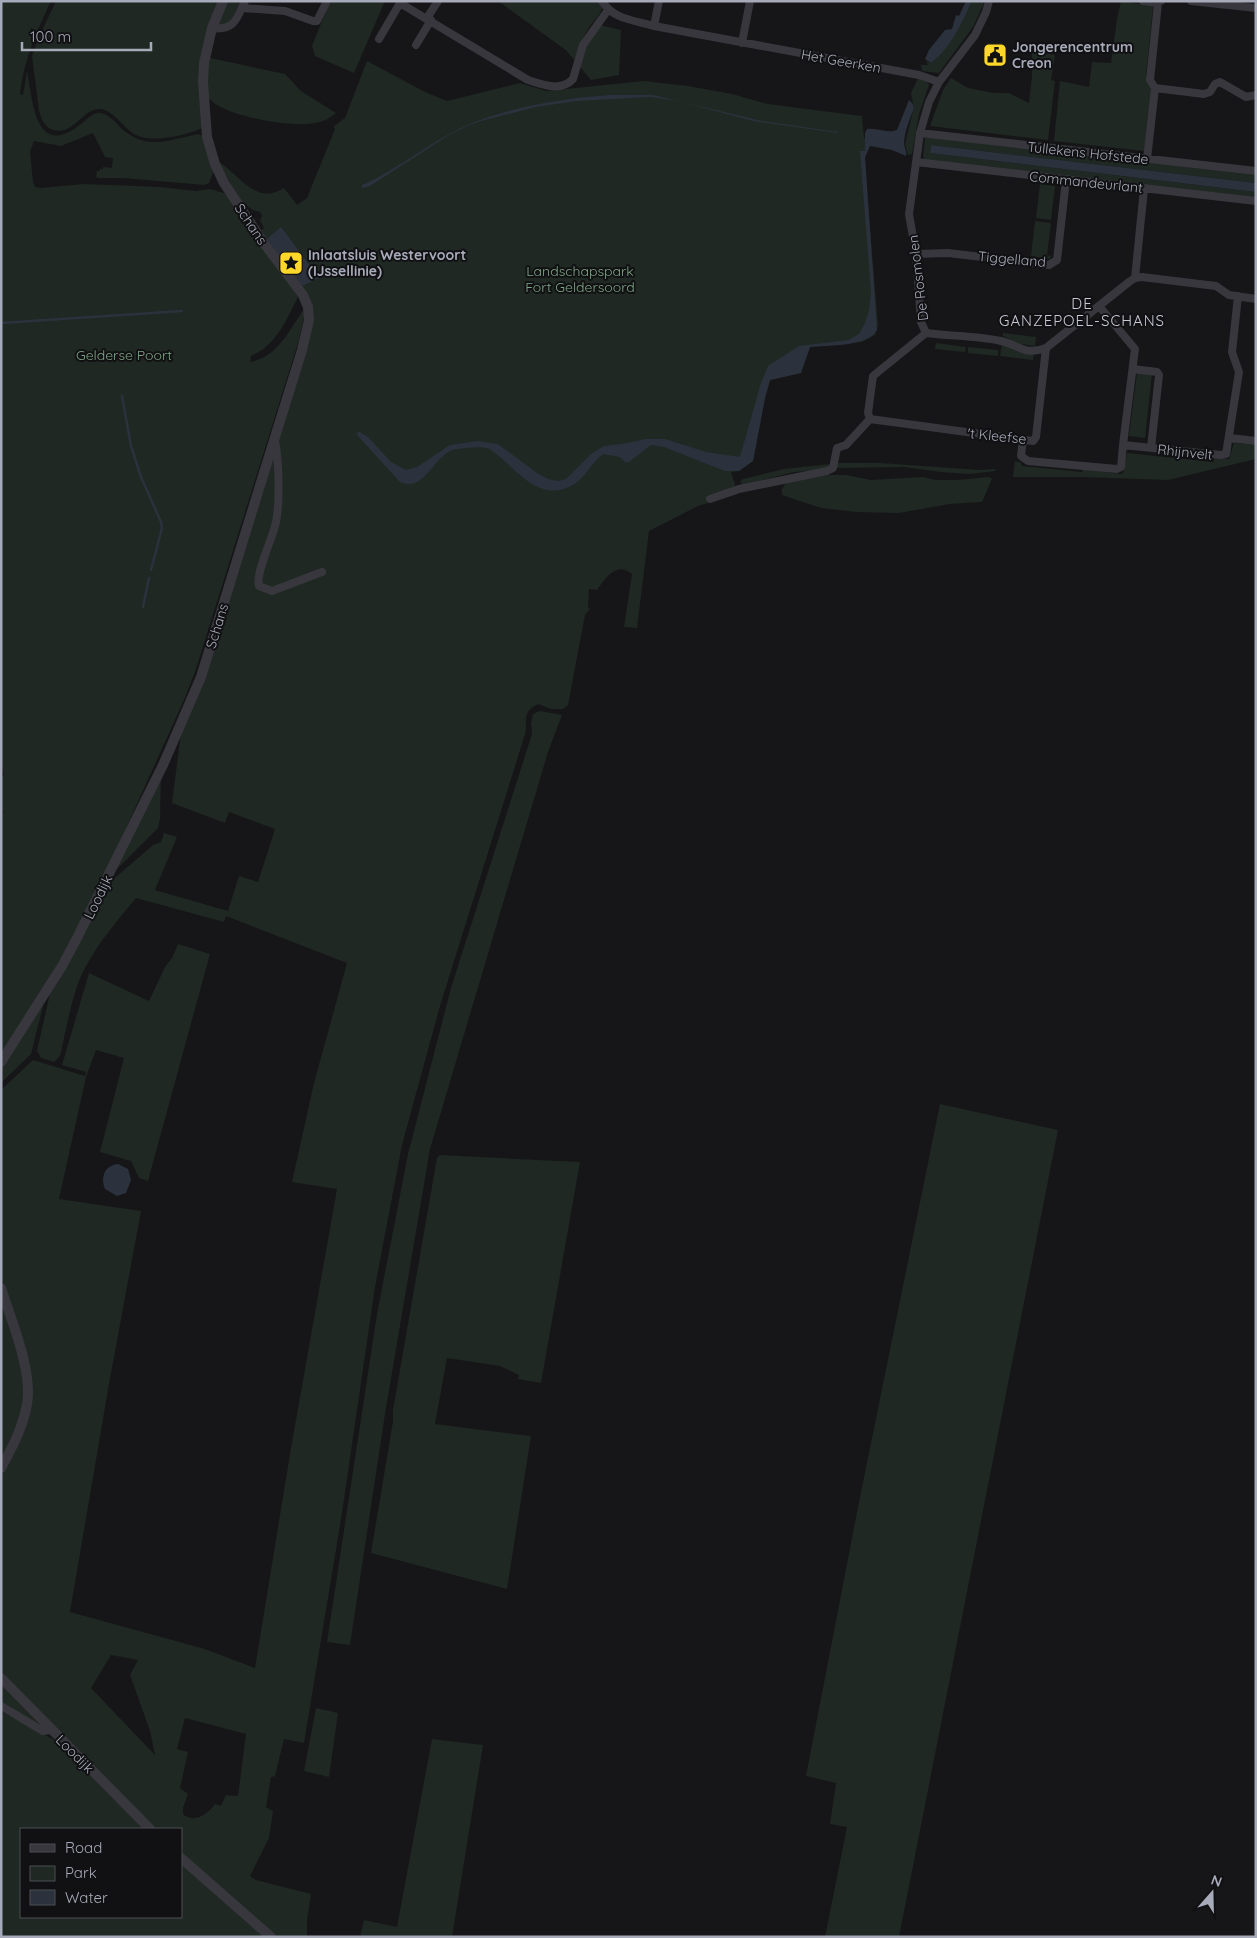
<svg xmlns="http://www.w3.org/2000/svg" width="1257" height="1938" font-family="Quicksand,sans-serif">
<style>
.green{fill:#1f2822;fill-rule:evenodd}
.water{fill:#2b323d}
.lines{fill:none;stroke-linecap:round;stroke-linejoin:round}
.stream{stroke:#2b323d;stroke-width:2.5}
.minor{stroke:#37373d;stroke-width:8}
.tertiary{stroke:#37373d;stroke-width:10}
.labels{text-anchor:middle;dominant-baseline:central;stroke-width:4;stroke-linejoin:round;paint-order:stroke}
.poi-label{font-size:14px;font-weight:bold;fill:#a7aab9;stroke:#111113;text-anchor:start}
.street-label{font-size:14px;fill:#a7aab9;stroke:#111113}
.park-label{font-size:14px;fill:#7da585;stroke:#111113}
.neighbourhood-label{font-size:15px;letter-spacing:1px;fill:#c8cad5;stroke:#111113}
</style>
<rect width="100%" height="100%" fill="#161618"/>
<path class="green" d="M 1,1 L 51,1 C 36,33 24,59 20,94 L 23,95 L 27,71 C 33,102 35,160 81,124 C 87,119 93,112 100,113 C 109,114 116,123 122,129 C 148,151 168,140 198,134 L 203,136 L 214,170 L 209,183 L 204,185 L 123,178 L 98,178 L 96,177 L 97,171 L 99,171 L 100,169 L 103,169 L 103,167 L 112,168 L 113,158 L 105,157 L 93,133 L 61,146 L 34,141 L 30,152 L 33,182 L 35,187 L 40,188 L 84,184 L 160,187 L 196,191 L 210,189 L 227,194 L 298,297 C 286,320 277,345 251,356 L 250,362 C 277,358 290,329 304,309 L 305,313 L 298,343 L 195,672 L 184,700 L 103,879 L 66,950 L 1,1055 L 1,813 L 4,812 L 1,809 L 1,777 L 4,776 L 1,759 Z
M 56,1 L 219,1 L 211,22 L 202,128 C 185,136 147,145 131,132 C 122,125 113,111 101,109 C 83,107 74,136 53,130 C 44,127 41,118 39,110 L 32,56 L 38,39 Z
M 226,1 L 241,1 L 232,19 L 223,26 L 218,24 Z
M 330,1 L 385,1 L 354,73 L 315,56 L 312,46 Z
M 498,1 L 598,1 L 602,8 C 599,17 593,21 588,29 C 582,39 578,49 574,60 L 567,51 Z
M 972,1 L 985,1 L 973,27 L 939,73 L 922,71 L 921,65 L 928,65 L 926,61 L 931,63 L 963,20 Z
M 1121,1 L 1153,6 L 1146,76 L 1151,90 L 1144,151 L 1054,141 L 1060,81 L 1089,87 L 1092,62 L 1111,63 L 1117,19 Z
M 600,25 L 621,30 L 619,75 L 591,80 L 580,67 L 587,45 Z
M 1032,51 L 1055,55 L 1051,80 L 1055,81 L 1048,140 L 930,126 L 943,90 L 951,78 L 968,88 L 994,93 L 1009,93 L 1029,103 L 1032,76 Z
M 210,58 L 285,74 L 301,91 L 336,113 C 330,118 323,122 315,123 C 294,128 216,116 207,95 C 201,84 207,69 210,58 Z
M 367,61 L 425,92 L 447,101 L 520,83 L 546,91 L 644,81 L 688,86 L 732,94 L 768,104 L 862,116 L 864,138 L 867,139 L 868,149 L 865,158 L 866,182 L 878,325 L 875,335 L 862,342 L 810,347 L 801,373 L 770,380 L 765,398 L 753,461 L 739,471 L 731,472 L 738,494 L 698,506 L 649,531 L 637,628 L 624,627 L 632,574 C 617,561 606,577 597,590 L 589,589 L 588,608 L 590,609 L 585,615 L 568,705 L 563,709 L 551,709 L 538,704 C 524,711 526,717 526,731 L 440,1006 L 402,1145 L 375,1287 L 342,1513 L 304,1743 L 284,1739 L 275,1776 L 271,1777 L 266,1807 L 273,1811 L 269,1838 L 250,1876 L 256,1880 L 311,1894 L 307,1921 L 307,1937 L 276,1937 L 181,1854 L 181,1829 L 156,1829 L 110,1786 L 1,1674 L 1,1476 L 14,1451 L 29,1416 L 21,1339 L 1,1277 L 1,1090 L 33,1060 L 85,1076 L 86,1072 L 62,1065 L 89,973 L 149,1001 L 165,967 L 172,958 L 178,944 L 210,954 L 148,1181 L 139,1178 L 131,1161 L 100,1152 L 124,1058 L 96,1050 L 86,1077 L 59,1199 L 141,1211 L 109,1384 L 70,1612 L 205,1649 L 255,1668 L 291,1448 L 337,1189 L 292,1182 L 314,1083 L 347,963 L 226,916 L 224,922 L 136,898 C 117,921 97,944 84,970 C 72,993 66,1031 60,1056 L 54,1062 L 41,1058 L 37,1051 L 51,989 L 109,883 L 153,845 L 161,842 L 164,833 L 177,837 L 155,890 L 228,911 L 239,876 L 258,882 L 275,829 L 229,812 L 225,823 L 172,803 L 181,733 L 305,350 L 306,292 L 261,231 L 264,228 L 260,220 L 262,216 L 260,212 L 253,210 L 238,199 L 219,162 C 240,175 256,206 284,188 L 297,205 L 307,198 L 335,129 L 334,126 L 345,118 ZM 111,1655 L 138,1660 L 130,1675 L 150,1731 L 155,1755 L 91,1688 ZM 185,1718 L 246,1734 L 238,1796 L 226,1795 L 221,1806 L 215,1804 C 208,1814 194,1824 183,1814 L 183,1808 L 188,1794 L 180,1788 L 188,1752 L 177,1749 Z
M 918,78 L 926,81 L 929,85 L 919,114 L 912,154 L 908,155 L 905,144 L 914,107 L 911,93 Z
M 927,137 L 1256,175 L 1256,183 L 931,145 L 930,153 L 1256,192 L 1256,199 L 925,160 L 923,157 L 925,138 Z
M 1040,184 L 1055,186 L 1051,220 L 1036,218 Z
M 1035,221 L 1051,223 L 1047,255 L 1051,256 L 1050,259 L 1031,256 Z
M 1003,333 L 1036,337 L 1035,346 L 1021,344 L 1003,336 Z
M 936,343 L 966,347 L 965,352 L 935,349 Z
M 1002,343 L 1019,352 L 1034,353 L 1033,360 L 1000,356 Z
M 968,347 L 998,350 L 998,356 L 968,353 Z
M 1137,373 L 1152,374 L 1145,438 L 1129,436 Z
M 1234,443 L 1256,445 L 1256,459 L 1168,480 L 1081,477 L 1013,477 L 1015,461 L 1021,463 L 1022,466 L 1082,472 L 1083,469 L 1122,474 L 1124,470 L 1127,453 L 1213,462 L 1215,458 L 1229,459 Z
M 839,463 L 880,463 L 980,470 L 996,469 L 995,471 L 970,474 L 941,472 L 904,467 L 838,468 L 794,472 L 744,485 L 740,482 L 743,479 L 784,469 Z
M 828,475 L 846,475 L 871,480 L 923,477 L 936,480 L 958,480 L 989,477 L 992,479 L 982,502 L 950,504 L 899,513 L 856,512 L 821,508 L 782,495 L 782,489 L 786,483 Z
M 540,711 L 562,715 L 548,752 L 430,1149 L 385,1414 L 350,1645 L 327,1642 L 377,1314 L 408,1154 L 451,988 L 532,734 L 531,724 L 533,714 Z
M 161,774 L 160,819 L 158,828 L 114,872 Z
M 45,998 L 31,1054 L 1,1083 L 1,1067 Z
M 940,1104 L 1058,1130 L 899,1937 L 825,1937 L 847,1827 L 830,1824 L 836,1783 L 806,1776 L 858,1507 Z
M 440,1155 L 580,1162 L 541,1383 L 518,1379 L 519,1375 L 500,1366 L 447,1358 L 435,1424 L 531,1436 L 507,1589 L 371,1553 L 393,1421 L 393,1410 L 437,1158 Z
M 1,1302 L 24,1374 L 24,1407 L 1,1461 Z
M 1,1685 L 41,1726 L 1,1702 Z
M 316,1708 L 338,1713 L 329,1777 L 304,1771 Z
M 1,1711 L 56,1741 L 145,1829 L 21,1829 L 21,1917 L 181,1917 L 181,1864 L 265,1937 L 1,1937 Z
M 432,1739 L 483,1745 L 452,1937 L 360,1937 L 364,1920 L 397,1927 Z"/>
<path class="water" d="M 966,1 L 972,1 C 962,23 951,47 931,63 L 925,59 L 929,50 L 945,30 L 952,29 L 956,15 L 959,16 Z
M 610,95 L 653,95 L 762,121 L 838,132 L 838,133 L 753,121 L 678,101 L 650,97 L 577,101 L 536,107 L 481,121 L 467,126 L 449,135 L 370,186 L 362,188 L 362,185 C 397,170 427,144 461,128 C 502,108 565,98 610,95 Z
M 909,100 L 913,104 L 914,108 C 910,119 904,132 904,144 C 905,149 907,152 906,156 L 892,150 L 870,146 L 865,157 L 877,330 C 868,347 828,345 810,347 L 801,373 L 770,380 L 765,398 L 753,461 L 739,471 L 725,471 L 664,447 L 651,445 L 629,462 L 625,462 L 620,457 L 603,454 C 591,463 585,479 571,486 C 541,501 521,475 500,457 C 496,454 492,450 487,448 C 479,446 466,448 457,449 C 434,451 425,496 399,481 L 357,435 L 358,431 L 368,437 L 391,462 L 406,470 L 417,467 L 450,445 L 477,441 L 498,444 L 537,473 L 548,479 L 558,481 L 566,479 L 591,454 L 604,446 L 622,444 L 646,439 L 665,439 L 706,452 L 740,457 L 761,383 L 768,366 L 799,346 L 849,340 L 859,334 L 865,323 L 869,311 L 871,292 L 860,151 L 865,151 L 865,133 L 867,129 C 877,127 887,134 897,130 Z
M 931,145 L 1256,183 L 1256,192 L 930,153 Z
M 281,227 L 319,278 L 302,286 L 267,239 Z
M 118,1164 L 128,1169 L 131,1180 L 126,1193 L 117,1196 L 105,1189 C 100,1177 105,1165 118,1164 Z"/>
<g class="lines">
<path class="stream" d="M 1,323 L 182,311
M 122,396 L 131,446 L 141,477 L 161,522 L 162,528 L 151,570
M 143,607 L 149,578"/>
<path class="minor" d="M 602,1 C 614,20 634,20 654,26 L 919,75 L 939,82
M 989,1 L 986,12 L 975,35 L 939,82 L 929,102 L 920,133 L 909,214 L 916,254 L 921,322 L 926,333 C 948,336 980,336 1001,341 C 1020,345 1023,356 1046,348 L 1129,282 L 1135,278 L 1142,277 L 1216,286 L 1229,295 L 1256,299
M 1143,1 L 1158,3
M 1191,1 L 1256,8
M 242,8 L 285,11 L 313,21 L 317,21 L 327,1
M 427,18 L 438,1
M 654,26 L 659,1
M 212,28 C 235,31 237,18 245,1
M 379,39 L 400,3 L 528,80 C 543,85 561,92 573,79 L 583,45 L 608,10
M 742,43 L 750,1
M 416,45 L 431,20
M 1155,88 L 1204,94 L 1210,92 L 1215,84 L 1220,82 L 1246,97 L 1256,95
M 920,133 L 1256,171
M 1147,159 L 1155,88 L 1150,80 L 1158,3 L 1161,1
M 916,162 L 1256,201
M 916,254 L 948,253 L 1049,265 L 1057,260 L 1066,180
M 1135,278 L 1144,189
M 1099,306 L 1135,349 L 1123,445
M 926,333 L 873,376 L 868,413 L 870,419 L 1033,441 L 1036,437 L 1046,348
M 1133,369 L 1157,372 L 1159,375 L 1151,448
M 1230,438 L 1256,441
M 1023,440 L 1021,456 L 1028,461 L 1117,469 L 1121,467 L 1123,445 L 1221,455 L 1226,454 L 1239,372 L 1232,352 L 1238,296
M 275,441 C 279,461 280,502 276,522 C 273,538 255,573 259,586 L 272,591 L 322,572
M 710,499 L 739,489 L 827,471 L 833,468 L 837,448 L 846,445 L 870,419
M 1,1706 L 43,1731 L 51,1730"/>
<path class="tertiary" d="M 1,1062 L 62,966 L 76,940 L 163,765 L 201,677 L 262,479 L 302,350 L 309,320 L 308,307 L 303,295 L 263,242 L 224,183 L 215,164 L 207,137 L 203,82 L 204,63 L 212,28 L 223,1
M 1,1288 C 11,1320 33,1371 27,1404 C 23,1427 12,1448 1,1468
M 1,1678 L 150,1829
M 181,1858 L 271,1937"/>
</g>
<defs>
<g id="civic-square" transform="scale(1.25)"><rect x="-9" y="-9" width="18" height="18" rx="4" fill="#fdd729" stroke="#111113"/><path d="M-.6-6.5H3V-4.5H.6V-3L4-1V1h2V6H-6V1h2V-1L-.6-3ZM-1.2 2.5V6h2.4V2.5Z" fill="#111"/></g>
<g id="sight-square" transform="scale(1.25)"><rect x="-9" y="-9" width="18" height="18" rx="4" fill="#fdd729" stroke="#111113"/><path d="M0-6L1.8-2.2L6-1.7L2.9 1.2L3.7 5.4L0 3.3L-3.7 5.4L-2.9 1.2L-6-1.7L-1.8-2.2Z" fill="#111"/></g>
</defs>
<g fill-rule="evenodd">
<use href="#civic-square" x="995" y="55"/>
<use href="#sight-square" x="291" y="263"/>
</g>
<g class="labels">
<g class="poi-label">
<text x="1012" y="47">Jongerencentrum<tspan x="1012" dy="16">Creon</tspan></text>
<text x="308" y="255">Inlaatsluis Westervoort<tspan x="308" dy="16">(IJssellinie)</tspan></text>
</g>
<g class="street-label">
<text transform="translate(841 61) rotate(10)">Het Geerken</text>
<text transform="translate(1088 153) rotate(6)">Tullekens Hofstede</text>
<text transform="translate(1086 182) rotate(6)">Commandeurlant</text>
<text transform="translate(251 224) rotate(56)">Schans</text>
<text transform="translate(1012 259) rotate(5)">Tiggelland</text>
<text transform="translate(918 278) rotate(-97)">De Rosmolen</text>
<text transform="translate(997 436) rotate(6)">'t Kleefse</text>
<text transform="translate(1185 452) rotate(6)">Rhijnvelt</text>
<text transform="translate(217 626) rotate(-73)">Schans</text>
<text transform="translate(98 897) rotate(-64)">Loodijk</text>
<text transform="translate(75 1754) rotate(45)">Loodijk</text>
</g>
<g class="park-label">
<text x="580" y="271">Landschapspark<tspan x="580" dy="16">Fort Geldersoord</tspan></text>
<text x="124" y="355">Gelderse Poort</text>
</g>
<g class="neighbourhood-label">
<text x="1082" y="303">DE<tspan x="1082" dy="17">GANZEPOEL-SCHANS</tspan></text>
</g>
</g>
<rect width="1257" height="1938" fill="none" stroke="#a7aab9" stroke-width="5"/>
<rect x="20" y="1828" width="162" height="90" fill="#111113" stroke="#4d4e55"/>
<rect x="30" y="1844" width="25" height="8" fill="#37373d" stroke="#4d4e55"/>
<text x="65" y="1853" font-size="15" fill="#a7aab9">Road</text>
<rect x="30" y="1866" width="25" height="15" fill="#1f2822" stroke="#4d4e55"/>
<text x="65" y="1878" font-size="15" fill="#a7aab9">Park</text>
<rect x="30" y="1890" width="25" height="15" fill="#2b323d" stroke="#4d4e55"/>
<text x="65" y="1903" font-size="15" fill="#a7aab9">Water</text>
<g transform="translate(1212 1893) rotate(20)" stroke="#111113" stroke-width="4" paint-order="stroke">
<path d="M0-4L9 19L0 12L-9 19Z" fill="#a7aab9"/>
<text y="-8" font-size="14" font-weight="bold" text-anchor="middle" fill="#a7aab9">N</text>
</g>
<path d="M22 42v8h129v-8" fill="none" stroke="#a7aab9" stroke-width="2.5"/>
<text x="30" y="42" font-size="15" fill="#a7aab9" stroke="#111113" stroke-width="4" paint-order="stroke">100 m</text>
</svg>
